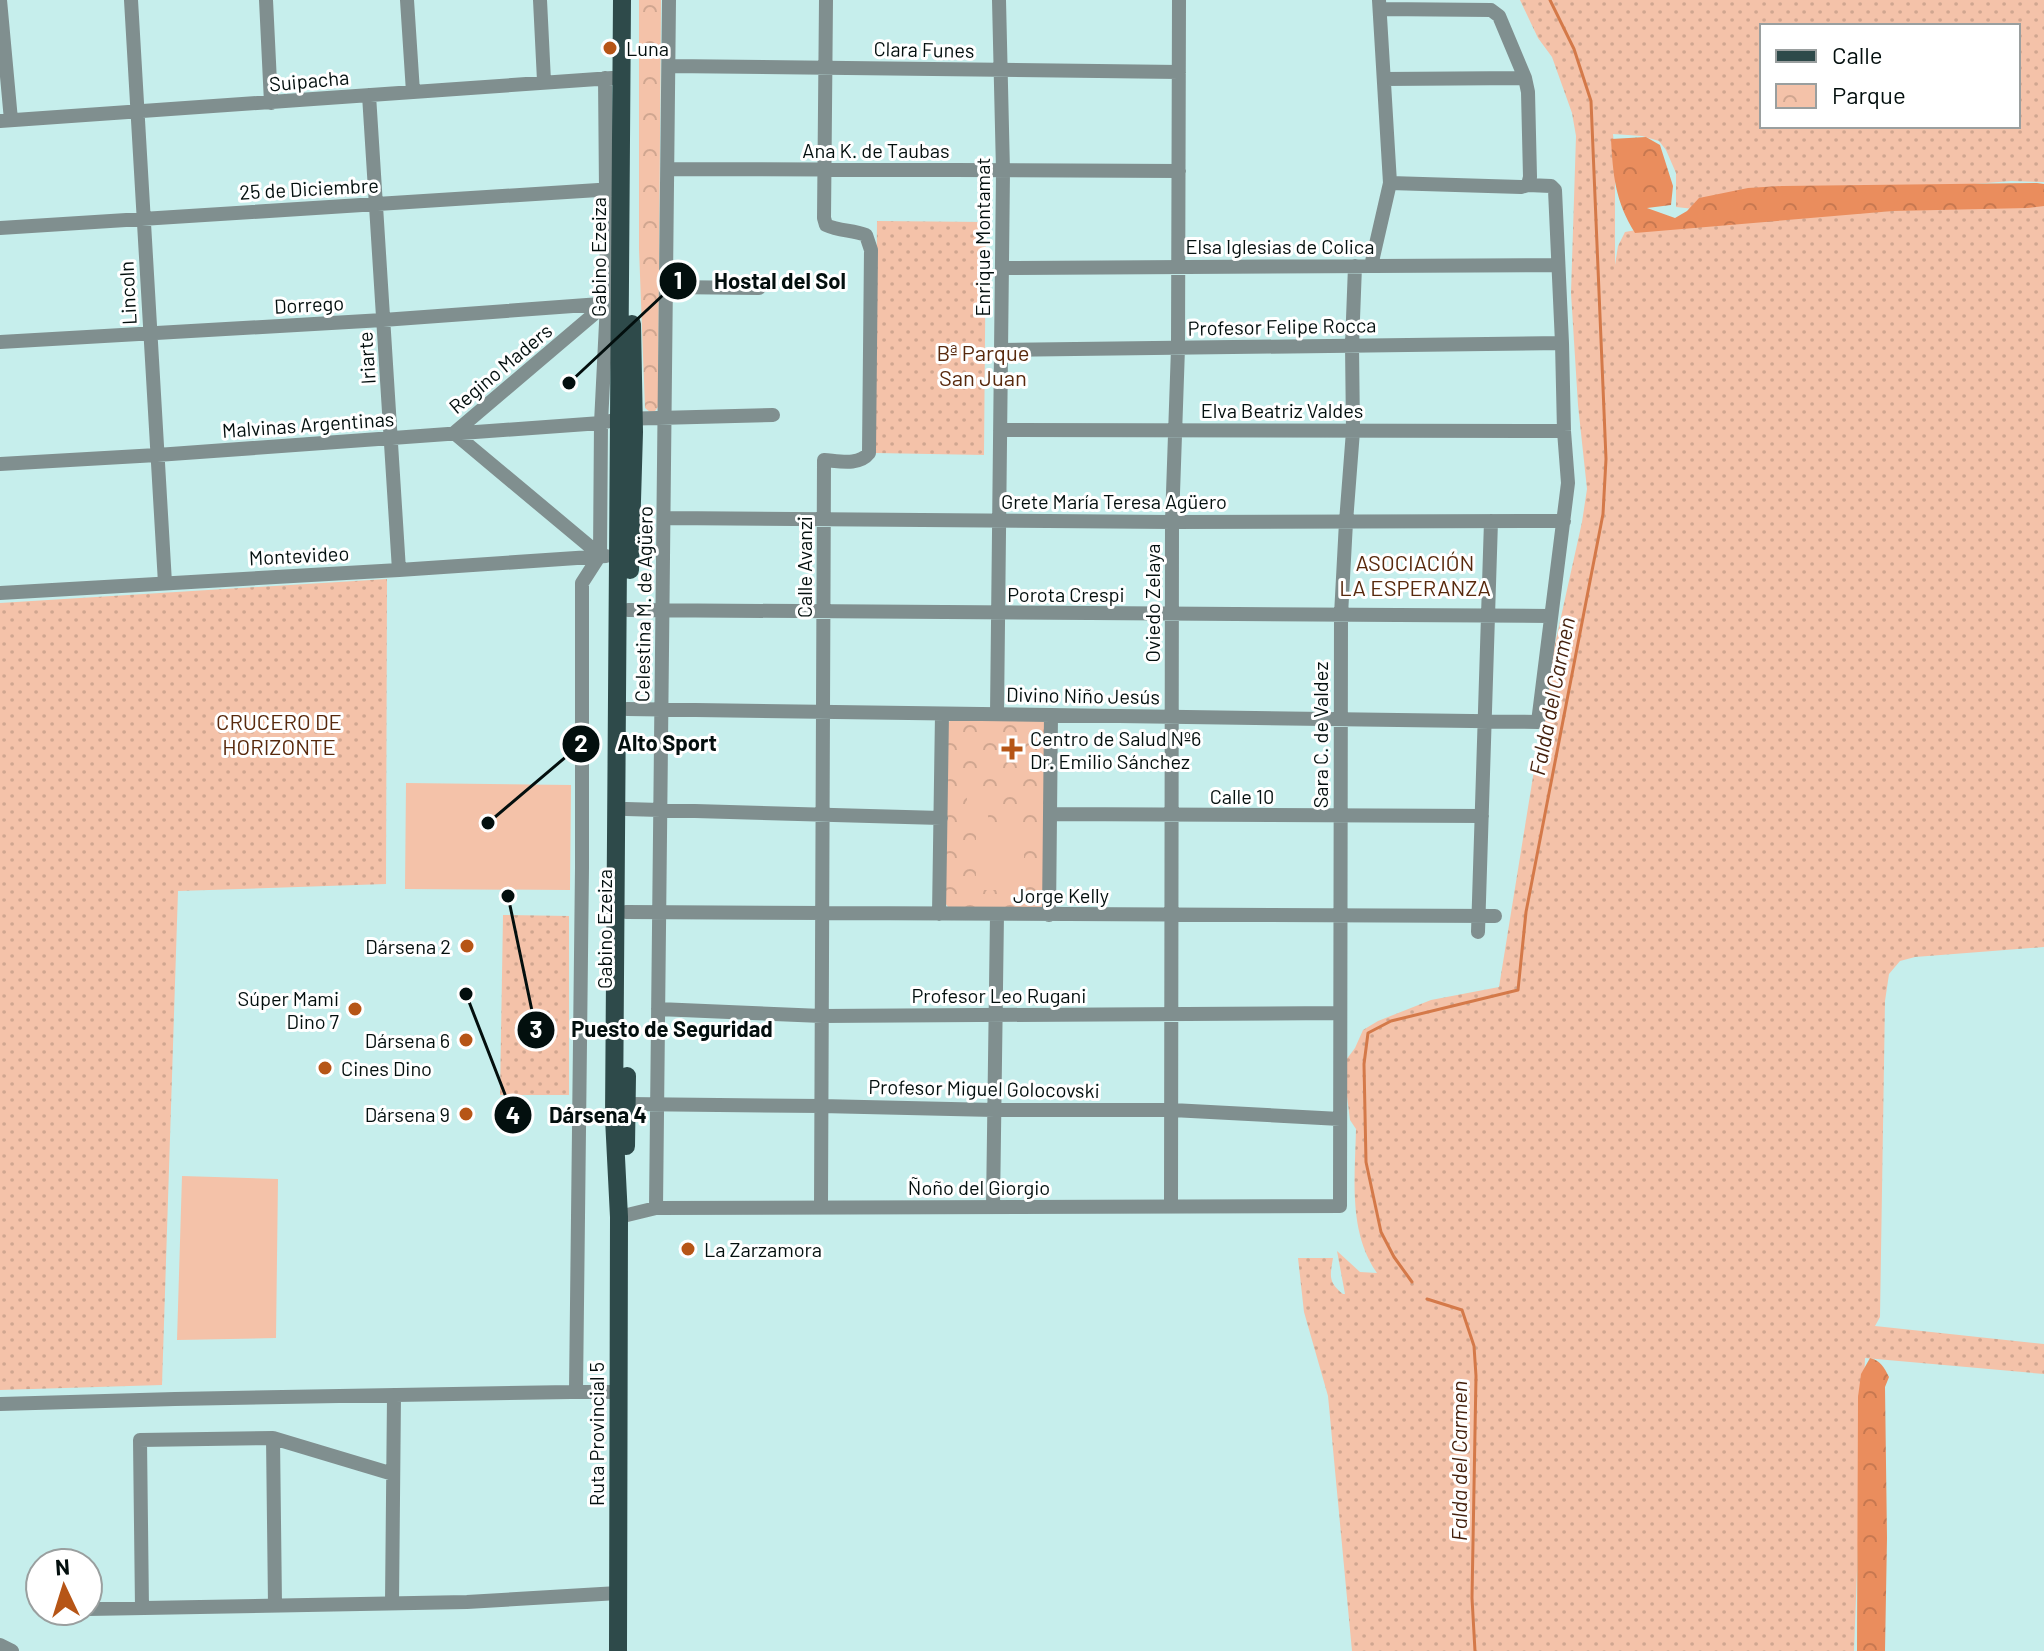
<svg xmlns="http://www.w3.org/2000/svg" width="2044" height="1651" font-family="Barlow,sans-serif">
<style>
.grass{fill:url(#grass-dots);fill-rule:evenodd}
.forest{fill:url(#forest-crowns)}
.park{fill:url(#park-crowns)}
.garden{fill:#f4c2a9}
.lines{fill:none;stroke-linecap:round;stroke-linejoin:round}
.stream{stroke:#d47949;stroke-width:3}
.minor{stroke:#808f8f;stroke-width:14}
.major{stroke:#2e4a4a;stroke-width:18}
.poi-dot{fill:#b65516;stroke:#fff;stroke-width:3}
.labels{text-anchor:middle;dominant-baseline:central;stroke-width:6;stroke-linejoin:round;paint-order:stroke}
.poi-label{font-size:20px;fill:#030f0e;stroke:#fff;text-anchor:start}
.street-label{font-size:20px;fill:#030f0e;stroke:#fff}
.neighbourhood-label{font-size:22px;fill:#58290d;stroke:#fff}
.water-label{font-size:22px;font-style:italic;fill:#431f0b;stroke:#fff}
.leader{fill:none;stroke:#030f0e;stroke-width:3}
.callout-dot{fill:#030f0e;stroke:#fff;stroke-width:3}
.mark-label{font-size:24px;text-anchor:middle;font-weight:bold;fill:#fff}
.callout-label{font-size:22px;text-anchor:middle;font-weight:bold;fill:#030f0e;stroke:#fff;stroke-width:6;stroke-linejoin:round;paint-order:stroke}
</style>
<defs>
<pattern id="grass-dots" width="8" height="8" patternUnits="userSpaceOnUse" patternTransform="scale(2)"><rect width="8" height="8" fill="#f4c2a9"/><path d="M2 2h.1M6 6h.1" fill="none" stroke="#d0a690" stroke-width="1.8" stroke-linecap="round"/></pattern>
<pattern id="forest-crowns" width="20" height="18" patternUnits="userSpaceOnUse" patternTransform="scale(2)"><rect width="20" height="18" fill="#ea8d5d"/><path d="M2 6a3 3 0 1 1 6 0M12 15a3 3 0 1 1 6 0" fill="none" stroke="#c77850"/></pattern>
<pattern id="park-crowns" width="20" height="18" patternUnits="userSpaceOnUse" patternTransform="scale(2)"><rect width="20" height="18" fill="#f4c2a9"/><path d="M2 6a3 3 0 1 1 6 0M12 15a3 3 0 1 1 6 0" fill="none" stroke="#d0a690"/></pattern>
</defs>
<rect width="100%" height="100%" fill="#c6eeec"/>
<path class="grass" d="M 1520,0 L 2044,0 L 2044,182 L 2011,181 L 1912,189 L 1694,209 L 1676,207 L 1676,173 L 1666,150 L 1659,141 L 1642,136 L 1613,134 L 1615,154 L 1615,265 L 1618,246 L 1625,232 L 1647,228 L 2044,200 L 2044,947 L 1915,957 L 1900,961 L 1889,974 L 1885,1001 L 1880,1317 L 1875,1326 L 2044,1344 L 2044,1374 L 1865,1358 L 1854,1651 L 1352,1651 L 1328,1396 L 1304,1312 L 1298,1258 L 1333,1258 C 1330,1276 1328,1282 1343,1294 L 1345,1294 L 1337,1251 L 1360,1272 L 1377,1273 C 1348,1232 1355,1177 1356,1129 L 1350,1120 L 1343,1064 L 1355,1048 L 1363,1030 L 1378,1021 L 1431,1000 L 1499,987 L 1553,653 L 1582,522 L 1587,489 L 1578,405 L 1571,293 L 1576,136 L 1572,113 L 1552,57 L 1538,38 ZM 1762,26 L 2018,26 L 2018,126 L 1762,126 Z
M 877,221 L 986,222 L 984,455 L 875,453 Z
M 387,579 L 386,884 L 178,891 L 162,1385 L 0,1390 L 0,603 Z
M 503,915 L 569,916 L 569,1095 L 500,1095 Z"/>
<path class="forest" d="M 1646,137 L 1660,145 L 1673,186 L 1671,205 L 1647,208 L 1675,218 L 1687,211 L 1699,198 L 1748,188 L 1782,186 L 2037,183 L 2044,184 L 2044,206 L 2028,208 L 1893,211 L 1635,233 C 1615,201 1613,175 1611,139 Z
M 1870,1358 C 1881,1361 1884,1367 1889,1377 L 1885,1387 L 1887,1538 L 1885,1651 L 1857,1651 L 1858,1397 L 1861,1374 Z"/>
<path class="park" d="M 639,0 L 661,0 L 658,407 L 655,411 L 650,412 L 645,408 L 639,249 Z
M 955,716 L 1041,720 L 1044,722 L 1045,902 L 1042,909 L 949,908 L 945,903 L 947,724 Z"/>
<path class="garden" d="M 406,783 L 571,785 L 570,890 L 405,889 Z
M 967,789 L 988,789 L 988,825 L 967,825 Z
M 976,827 L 1024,827 L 1024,890 L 976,890 Z
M 182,1176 L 278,1179 L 276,1338 L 177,1340 Z"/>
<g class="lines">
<path class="stream" d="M 1412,1282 L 1394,1257 L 1381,1232 L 1366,1162 L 1364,1064 L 1368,1033 L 1391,1021 L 1518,990 L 1526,912 L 1603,514 L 1606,459 L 1591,101 L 1574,49 L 1550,0
M 1427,1299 L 1462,1310 L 1474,1346 L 1476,1376 L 1472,1598 L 1475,1651"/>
<path class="minor" d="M 0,0 L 11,120
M 131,0 L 165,583
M 266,0 L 271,103
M 407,0 L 413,92
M 540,0 L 544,81
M 1380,9 L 1491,10 L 1499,16 L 1525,78
M 669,66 L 1179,72
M 1384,79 L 1525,78 L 1528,92 L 1530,177 L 1528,185
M 369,95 L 399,570
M 0,121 C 204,107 408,92 612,78
M 669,169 L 1179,171
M 0,228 L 614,189
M 1371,266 L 1390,183 L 1379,0
M 1002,268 L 1558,265
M 667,287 L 759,288
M 0,342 L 383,320 L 614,303
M 1001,350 L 1562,343
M 1000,430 L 1564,431
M 0,464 L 157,455 L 601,423 L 619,419 L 773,415
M 664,518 L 1172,522 L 1564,521
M 600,555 L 454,433 L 607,303
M 0,593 L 399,570 L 606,556
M 628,610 L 1551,616
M 627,709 L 1538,722 L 1568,483 L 1564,431 L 1562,343 L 1555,190 L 1551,186 L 1528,185 L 1521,187 L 1390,183
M 997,714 L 1003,171 L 999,0
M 626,809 L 941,818
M 1050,814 L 1482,816
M 626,912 L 1495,916
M 939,914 L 942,714
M 1049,915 L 1051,715
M 1478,932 L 1491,521
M 658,1009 L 822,1016 L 1340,1013
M 627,1104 L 821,1106 L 994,1110 L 1172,1110 L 1340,1119
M 1171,1206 L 1172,522 L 1178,348 L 1179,0
M 821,1207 L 824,460 C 839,461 859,466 869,453 L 871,250 L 866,235 C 852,230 839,231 826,225 L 824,218 L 826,0
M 993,1207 L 997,914
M 656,1208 L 669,0
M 619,1217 L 656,1208 L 1340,1206 L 1341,615 L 1346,522 L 1353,431 L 1352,345 L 1355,266
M 576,1391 L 582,868 L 582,583 L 600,555 L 601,423 L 607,303 L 605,78
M 0,1404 L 175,1399 L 571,1392 L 618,1392
M 273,1438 L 275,1605
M 392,1603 L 394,1395
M 142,1608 L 140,1440 L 273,1438 L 393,1474
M 88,1609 L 467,1602 L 618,1593
M 0,1645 L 12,1651"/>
<path class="major" d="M 630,570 L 634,432 L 632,324
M 626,1146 L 627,1076
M 618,1651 L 619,1217 L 614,1118 L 622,0"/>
</g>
<g class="poi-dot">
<circle cx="610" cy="48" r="8"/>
<path d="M1008 737h8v8h8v8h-8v8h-8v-8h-8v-8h8z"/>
<circle cx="467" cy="946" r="8"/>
<circle cx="355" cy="1009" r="8"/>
<circle cx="466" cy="1040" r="8"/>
<circle cx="325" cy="1068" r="8"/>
<circle cx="466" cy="1114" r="8"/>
<circle cx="688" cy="1249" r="8"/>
</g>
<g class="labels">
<g class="poi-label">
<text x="626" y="48">Luna</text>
<text x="1030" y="738">Centro de Salud Nº6<tspan x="1030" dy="23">Dr. Emilio Sánchez</tspan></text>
<text x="451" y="946" text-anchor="end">Dársena 2</text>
<text x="339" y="998" text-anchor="end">Súper Mami<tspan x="339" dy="23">Dino 7</tspan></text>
<text x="450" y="1040" text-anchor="end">Dársena 6</text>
<text x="341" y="1068">Cines Dino</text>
<text x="450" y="1114" text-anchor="end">Dársena 9</text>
<text x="704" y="1249">La Zarzamora</text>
</g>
<g class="street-label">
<text transform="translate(924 49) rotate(1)">Clara Funes</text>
<text transform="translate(309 80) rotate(-5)">Suipacha</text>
<text x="876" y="150">Ana K. de Taubas</text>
<text transform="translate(309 188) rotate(-3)">25 de Diciembre</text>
<text transform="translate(982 237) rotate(-90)">Enrique Montamat</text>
<text x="1280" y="246">Elsa Iglesias de Colica</text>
<text transform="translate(598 257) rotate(-90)">Gabino Ezeiza</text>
<text transform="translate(127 293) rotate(-93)">Lincoln</text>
<text transform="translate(309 304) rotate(-3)">Dorrego</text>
<text transform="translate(1282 326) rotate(-1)">Profesor Felipe Rocca</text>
<text transform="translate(366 358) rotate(-94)">Iriarte</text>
<text transform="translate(500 368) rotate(-40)">Regino Maders</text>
<text x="1282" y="410">Elva Beatriz Valdes</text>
<text transform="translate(308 424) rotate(-4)">Malvinas Argentinas</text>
<text x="1114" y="501">Grete María Teresa Agüero</text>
<text transform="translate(299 555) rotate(-3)">Montevideo</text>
<text transform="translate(804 567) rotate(-90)">Calle Avanzi</text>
<text x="1066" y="594">Porota Crespi</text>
<text transform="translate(1152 603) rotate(-90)">Oviedo Zelaya</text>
<text transform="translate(643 604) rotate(-89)">Celestina M. de Agüero</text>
<text transform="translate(1083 695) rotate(1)">Divino Niño Jesús</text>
<text transform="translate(1320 735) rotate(-90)">Sara C. de Valdez</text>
<text x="1242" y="796">Calle 10</text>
<text x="1061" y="895">Jorge Kelly</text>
<text transform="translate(604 929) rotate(-90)">Gabino Ezeiza</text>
<text x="999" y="995">Profesor Leo Rugani</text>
<text transform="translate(984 1088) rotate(1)">Profesor Miguel Golocovski</text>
<text x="979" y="1187">Ñoño del Giorgio</text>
<text transform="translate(596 1434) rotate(-90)">Ruta Provincial 5</text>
</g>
<g class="neighbourhood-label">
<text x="983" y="352">Bª Parque<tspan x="983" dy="25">San Juan</tspan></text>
<text x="1415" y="562">ASOCIACIÓN<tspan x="1415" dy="25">LA ESPERANZA</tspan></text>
<text x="279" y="721">CRUCERO DE<tspan x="279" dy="25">HORIZONTE</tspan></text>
</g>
<g class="water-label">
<text transform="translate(1551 696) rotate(-79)">Falda del Carmen</text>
<text transform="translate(1458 1461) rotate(-90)">Falda del Carmen</text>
</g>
</g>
<path class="leader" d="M569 383L678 281M488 823L581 744M508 896L536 1030M466 994L513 1115"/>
<g class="callout-dot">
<circle cx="569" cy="383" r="8"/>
<circle cx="488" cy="823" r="8"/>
<circle cx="508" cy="896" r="8"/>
<circle cx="466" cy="994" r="8"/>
<circle cx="678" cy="281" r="20"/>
<circle cx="581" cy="744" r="20"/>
<circle cx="536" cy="1030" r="20"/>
<circle cx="513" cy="1115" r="20"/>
</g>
<g class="mark-label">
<text x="678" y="289">1</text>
<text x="581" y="752">2</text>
<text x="536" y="1038">3</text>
<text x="513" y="1124">4</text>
</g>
<g class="callout-label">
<text x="780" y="289">Hostal del Sol</text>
<text x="667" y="751">Alto Sport</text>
<text x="672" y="1037">Puesto de Seguridad</text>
<text x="598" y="1123">Dársena 4</text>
</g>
<rect x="1760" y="24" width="260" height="104" fill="#ffffff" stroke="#9a9f9f" stroke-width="2"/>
<rect x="1776" y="50" width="40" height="12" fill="#2e4a4a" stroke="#9a9f9f" stroke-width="2"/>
<text x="1832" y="64" font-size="24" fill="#030f0e">Calle</text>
<rect x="1776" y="84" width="40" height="24" fill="url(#park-crowns)" stroke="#9a9f9f" stroke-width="2"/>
<text x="1832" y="104" font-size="24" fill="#030f0e">Parque</text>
<g transform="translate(64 1587) rotate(356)"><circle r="38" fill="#ffffff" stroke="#9a9f9f" stroke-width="2"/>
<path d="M0-6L14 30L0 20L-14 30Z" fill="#b65516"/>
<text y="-12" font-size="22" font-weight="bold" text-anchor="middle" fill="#030f0e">N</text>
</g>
</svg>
